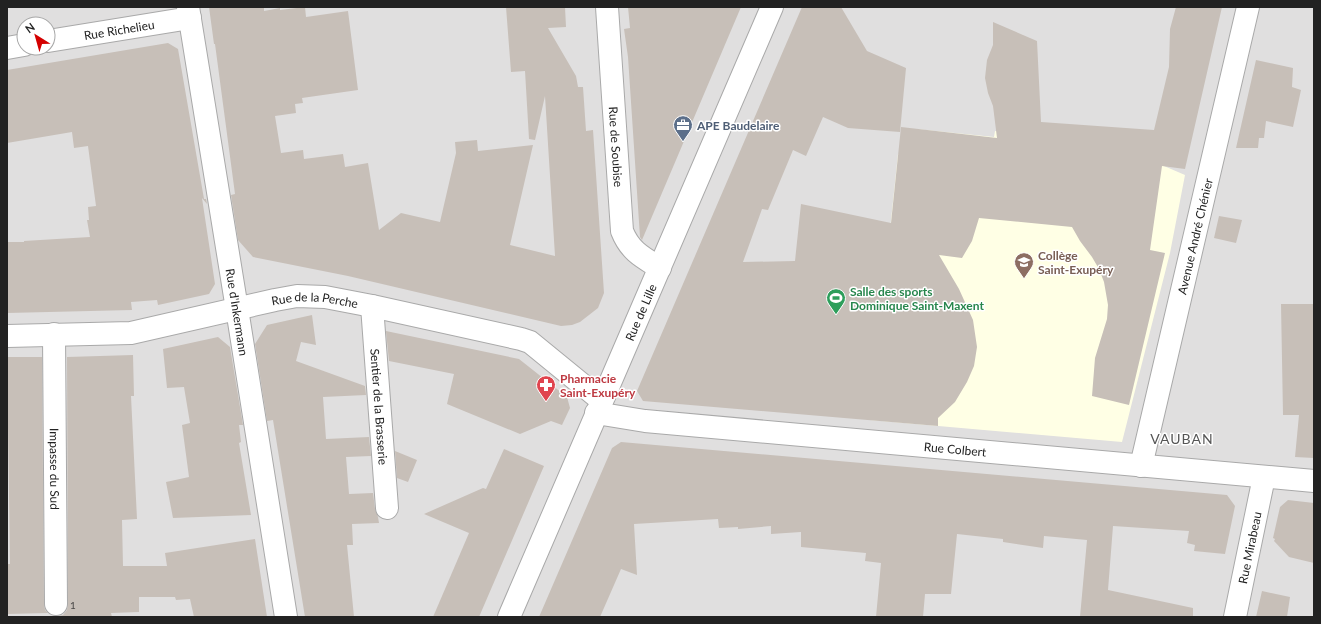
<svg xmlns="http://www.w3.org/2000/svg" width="1321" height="624" font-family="Lato,sans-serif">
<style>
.residential{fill:#e0dfdf;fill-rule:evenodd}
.education{fill:#ffffe5}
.building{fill:#c7bfb8}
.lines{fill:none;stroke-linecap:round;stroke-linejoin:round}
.minor-casing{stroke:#a9a9a9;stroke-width:24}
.minor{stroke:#fff;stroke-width:22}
.labels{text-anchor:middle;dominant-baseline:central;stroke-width:3;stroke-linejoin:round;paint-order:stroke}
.number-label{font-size:10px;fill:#4b4948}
.street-label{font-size:12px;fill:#222;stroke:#fff}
.service-label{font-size:12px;font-weight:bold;fill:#4e5e75;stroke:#fff;text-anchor:start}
.education-label{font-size:12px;font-weight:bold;fill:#785e54;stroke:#fff;text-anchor:start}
.leisure-label{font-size:12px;font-weight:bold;fill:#27864d;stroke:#fff;text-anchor:start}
.health-label{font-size:12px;font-weight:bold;fill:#be3a42;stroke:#fff;text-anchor:start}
.quarter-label{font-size:14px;letter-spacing:1px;fill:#555;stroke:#fff}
</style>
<rect width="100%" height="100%" fill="#f2efe9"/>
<path class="residential" d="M 7,7 L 1314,7 L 1314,617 L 7,617 ZM 24,24 L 48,24 L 48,48 L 24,48 Z"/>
<path class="education" d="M 916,129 L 994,137 L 995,131 L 1060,137 L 1135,163 L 1164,166 L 1185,175 L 1170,253 L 1122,442 L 870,420 L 898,154 L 914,154 Z"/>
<path class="building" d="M 209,7 L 264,7 L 264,11 L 280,8 L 280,10 L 305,7 L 306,17 L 348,11 L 358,90 L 302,98 L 303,103 L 295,104 L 296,113 L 275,116 L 281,153 L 303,150 L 304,159 L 343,154 L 345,167 L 368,163 L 379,230 L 401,213 L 440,222 L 456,153 L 455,142 L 477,140 L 478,151 L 533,145 L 510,245 L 555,256 L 545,96 L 535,140 L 529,139 L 525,71 L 511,72 L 506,7 L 565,7 L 566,27 L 548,28 L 576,76 L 578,87 L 583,87 L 586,131 L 593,130 L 604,293 L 598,308 L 580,322 L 572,325 L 561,326 L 348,276 L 253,257 L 238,240 L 231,195 L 235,194 L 215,44 L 214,44 Z
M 628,7 L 741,7 L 642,240 L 640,237 L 628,57 L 624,29 L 630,28 Z
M 802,7 L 841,7 L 867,51 L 906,68 L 900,132 L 848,128 L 823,117 L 806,156 L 793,150 L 768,210 L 762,209 L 743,262 L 795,261 L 801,204 L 891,223 L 901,127 L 997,138 L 993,106 L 988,93 L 985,78 L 987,60 L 993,45 L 993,22 L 1037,41 L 1041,122 L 1154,130 L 1169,67 L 1170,29 L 1176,7 L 1222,7 L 1185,169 L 1162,166 L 1150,250 L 1165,253 L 1129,405 L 1092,396 L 1095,358 L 1107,319 L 1108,305 L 1104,282 L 1099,269 L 1092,257 L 1080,241 L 1072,227 L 979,218 L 972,241 L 962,258 L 939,255 L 959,289 L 973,320 L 977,347 L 974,366 L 967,382 L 955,402 L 938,418 L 938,426 L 643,401 L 637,391 Z
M 168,43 L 178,49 L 204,199 L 206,199 L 207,204 L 202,198 L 215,284 L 209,294 L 158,305 L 157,300 L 131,302 L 132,310 L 7,313 L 7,242 L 24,242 L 24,241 L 90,237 L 87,220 L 89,220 L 88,207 L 96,206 L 88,146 L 74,148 L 72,132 L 7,143 L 7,70 Z
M 1256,60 L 1293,68 L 1292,87 L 1301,90 L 1293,127 L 1266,121 L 1264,138 L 1259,138 L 1258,148 L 1236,148 Z
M 1219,216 L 1242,220 L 1236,243 L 1214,238 Z
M 1281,304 L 1314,304 L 1314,458 L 1295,457 L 1299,415 L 1283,415 Z
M 312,315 L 316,345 L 301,342 L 296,361 L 365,386 L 366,395 L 323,397 L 326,439 L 369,437 L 371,456 L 346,457 L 349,494 L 373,493 L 375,509 L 378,517 L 379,523 L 352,524 L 353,545 L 347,545 L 354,617 L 305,617 L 273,420 L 267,421 L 255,344 L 267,325 Z
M 386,331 L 519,359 L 567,397 L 570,408 L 562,425 L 551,421 L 520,434 L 447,404 L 454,374 L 389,361 Z
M 218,337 L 230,347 L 243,425 L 239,425 L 241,442 L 239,443 L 251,515 L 173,518 L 166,482 L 189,477 L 182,425 L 190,423 L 184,387 L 167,388 L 163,349 Z
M 133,355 L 134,396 L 131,396 L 137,519 L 122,520 L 123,566 L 167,566 L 165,553 L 255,539 L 267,617 L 194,617 L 190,599 L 176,600 L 175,597 L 139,597 L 139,612 L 111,613 L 112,617 L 56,617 L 63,615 L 67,610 L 68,604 L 67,357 Z
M 7,357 L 42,357 L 44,604 L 45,610 L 48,613 L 7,614 L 7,564 L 10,564 Z
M 621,442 L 1227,495 L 1235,506 L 1225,554 L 1194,551 L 1195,545 L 1187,543 L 1189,531 L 1113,526 L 1108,590 L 1193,608 L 1193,617 L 1080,617 L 1087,540 L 1044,536 L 1043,548 L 1003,542 L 1003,539 L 957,534 L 951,594 L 925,594 L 923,617 L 876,617 L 881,563 L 865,561 L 866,553 L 801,547 L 801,532 L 771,534 L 771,526 L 738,529 L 738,527 L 719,528 L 718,519 L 634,524 L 637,575 L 621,569 L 600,617 L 539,617 L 612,448 Z
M 504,449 L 544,466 L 479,617 L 433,617 L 469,533 L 424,514 L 483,488 L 486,489 Z
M 395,451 L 417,460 L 408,482 L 397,478 Z
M 1288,500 L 1314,503 L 1314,563 L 1289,557 L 1274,541 L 1275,539 L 1273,538 L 1280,507 Z
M 1262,591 L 1290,597 L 1287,617 L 1256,617 Z"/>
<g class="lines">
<g class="minor-casing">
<g id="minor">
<path id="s1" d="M 188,7 L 237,309 L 286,617"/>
<path id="s2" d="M 607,7 L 622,231 C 630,251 642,257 660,268"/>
<path id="s3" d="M 48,41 L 190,18"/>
<path d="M 7,48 L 24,45"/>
<path id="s4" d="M 372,306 L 387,508"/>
<path id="s5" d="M 54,334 L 56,604"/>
<path id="s6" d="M 7,336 L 131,333 L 275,300 L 297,296 L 325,297 L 372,306 L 521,339 L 530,342 L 601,400"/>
<path id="s7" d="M 596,413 L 645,421 L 1314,481"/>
<path id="s8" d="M 1141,466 L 1248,7"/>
<path id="s9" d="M 509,617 C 596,413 685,211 772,7"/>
<path id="s10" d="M 1235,617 L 1264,477"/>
</g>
</g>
<use href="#minor" class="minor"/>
</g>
<defs>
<g id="office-pin" transform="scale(1)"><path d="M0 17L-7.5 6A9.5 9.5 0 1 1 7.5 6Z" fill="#5c6f8a" stroke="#fff"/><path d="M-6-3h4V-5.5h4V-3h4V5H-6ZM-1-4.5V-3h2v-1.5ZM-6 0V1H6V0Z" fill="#fff"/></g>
<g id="school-pin" transform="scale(1)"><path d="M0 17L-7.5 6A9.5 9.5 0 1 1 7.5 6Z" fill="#8d6e63" stroke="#fff"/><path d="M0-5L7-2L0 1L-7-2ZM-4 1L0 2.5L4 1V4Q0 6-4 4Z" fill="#fff"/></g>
<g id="stadium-pin" transform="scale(1)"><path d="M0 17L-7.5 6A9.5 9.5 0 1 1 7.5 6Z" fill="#2e9e5b" stroke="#fff"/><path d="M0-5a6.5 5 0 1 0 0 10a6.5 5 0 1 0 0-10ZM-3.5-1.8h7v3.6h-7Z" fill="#fff"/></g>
<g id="pharmacy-pin" transform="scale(1)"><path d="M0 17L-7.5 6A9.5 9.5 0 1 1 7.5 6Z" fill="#e0444e" stroke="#fff"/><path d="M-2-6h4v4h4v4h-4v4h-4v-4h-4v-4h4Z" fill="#fff"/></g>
</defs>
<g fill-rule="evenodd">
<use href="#office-pin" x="683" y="125"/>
<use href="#school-pin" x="1024" y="262"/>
<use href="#stadium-pin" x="836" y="298"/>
<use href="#pharmacy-pin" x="546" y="385"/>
</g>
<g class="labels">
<g class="number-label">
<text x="73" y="605">1</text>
</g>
<g class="street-label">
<text stroke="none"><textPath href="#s3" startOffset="72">Rue Richelieu</textPath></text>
<text stroke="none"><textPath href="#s2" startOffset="140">Rue de Soubise</textPath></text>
<text stroke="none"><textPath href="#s8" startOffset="236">Avenue André Chénier</textPath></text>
<text stroke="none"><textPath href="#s6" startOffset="312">Rue de la Perche</textPath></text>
<text stroke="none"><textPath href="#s1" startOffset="309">Rue d'Inkermann</textPath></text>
<text stroke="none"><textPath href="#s9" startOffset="332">Rue de Lille</textPath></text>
<text stroke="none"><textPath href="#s4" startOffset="101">Sentier de la Brasserie</textPath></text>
<text stroke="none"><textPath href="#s7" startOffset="361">Rue Colbert</textPath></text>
<text stroke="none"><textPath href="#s5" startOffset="135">Impasse du Sud</textPath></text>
<text stroke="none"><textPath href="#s10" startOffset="71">Rue Mirabeau</textPath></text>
</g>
<g class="service-label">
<text x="697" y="125">APE Baudelaire</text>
</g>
<g class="education-label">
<text x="1038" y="255">Collège<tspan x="1038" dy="14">Saint-Exupéry</tspan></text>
</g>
<g class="leisure-label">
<text x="850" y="291">Salle des sports<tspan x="850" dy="14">Dominique Saint-Maxent</tspan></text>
</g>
<g class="health-label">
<text x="560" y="378">Pharmacie<tspan x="560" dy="14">Saint-Exupéry</tspan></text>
</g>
<g class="quarter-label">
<text x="1182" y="438">VAUBAN</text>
</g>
</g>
<rect width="1321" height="624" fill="none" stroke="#222222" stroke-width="16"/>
<g transform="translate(36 36) rotate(323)"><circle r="19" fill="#ffffff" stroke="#a7a7a7"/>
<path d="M0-3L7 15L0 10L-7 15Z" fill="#d40000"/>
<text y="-6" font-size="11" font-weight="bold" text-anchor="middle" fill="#222222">N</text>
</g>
</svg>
